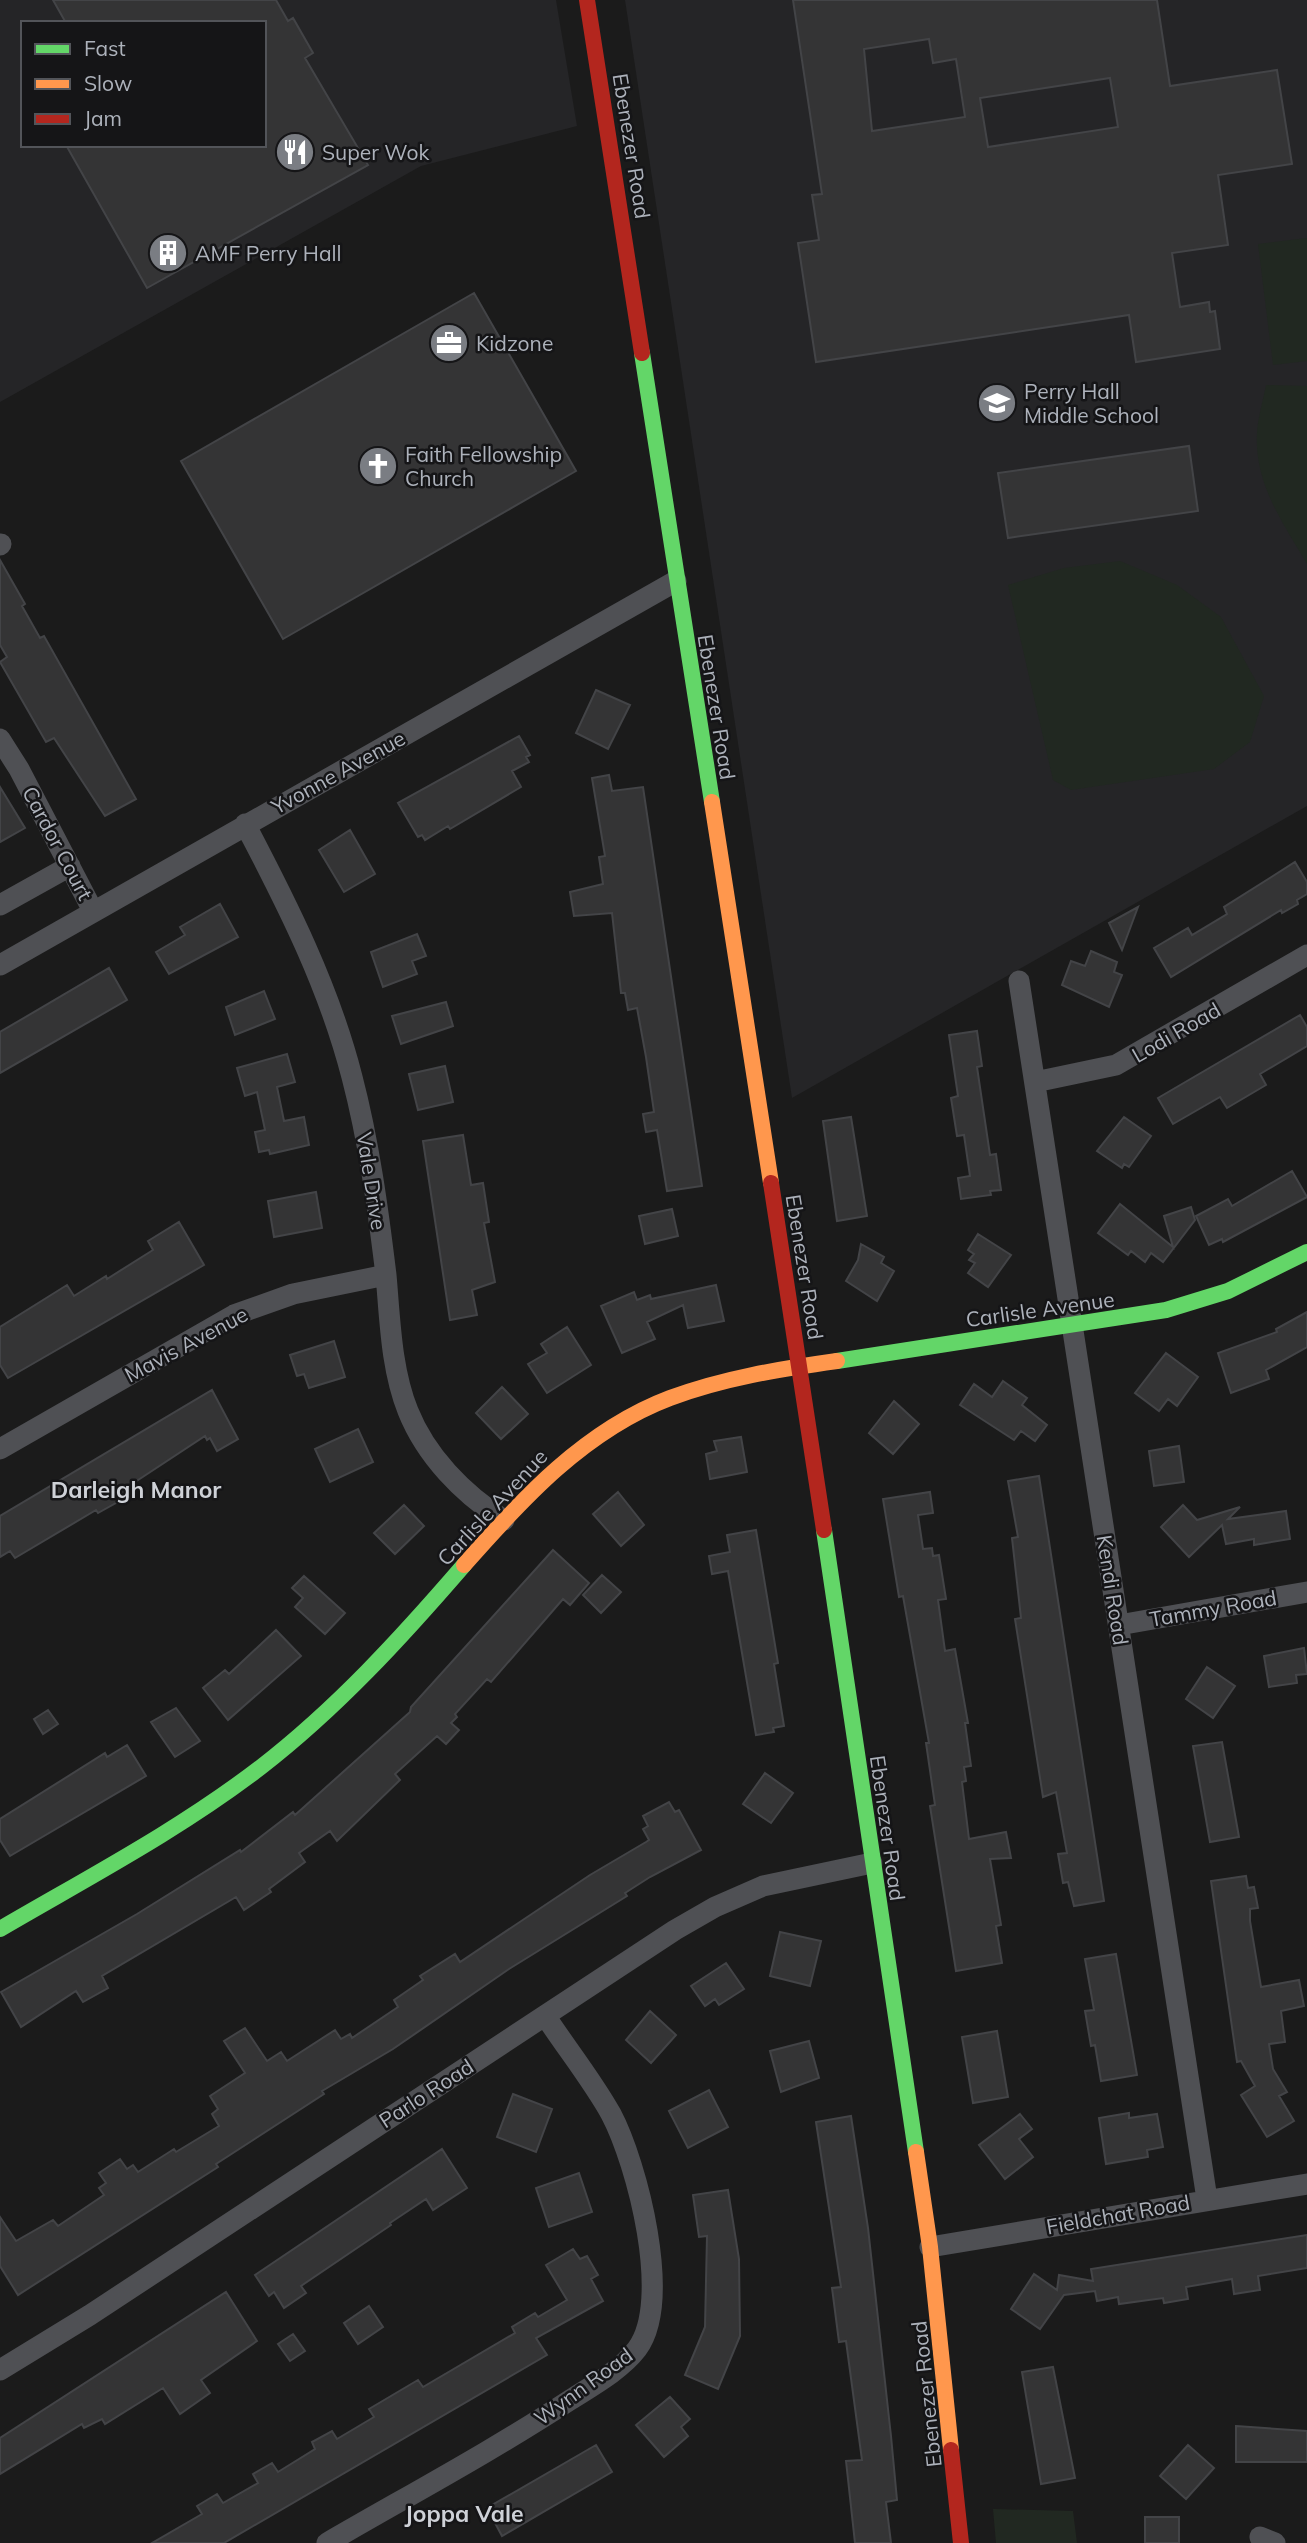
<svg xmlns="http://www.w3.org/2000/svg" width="1307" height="2543" font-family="Mulish,sans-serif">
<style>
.built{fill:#252527;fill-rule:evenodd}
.green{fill:#212821}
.building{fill:#343435;stroke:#434447;stroke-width:2;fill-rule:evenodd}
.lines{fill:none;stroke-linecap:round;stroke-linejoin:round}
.street{stroke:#4f5054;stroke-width:21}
.fast{stroke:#63d668;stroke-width:16}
.slow{stroke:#ff974d;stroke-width:16}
.jam{stroke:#b3261e;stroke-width:16}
.labels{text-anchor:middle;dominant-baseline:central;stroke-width:5;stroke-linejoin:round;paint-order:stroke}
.street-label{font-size:21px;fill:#adb2bb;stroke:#151517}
.poi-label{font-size:21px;fill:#adb2bb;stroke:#151517;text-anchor:start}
.neighbourhood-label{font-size:23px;font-weight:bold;fill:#ced1d7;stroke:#151517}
</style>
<rect width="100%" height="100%" fill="#1b1b1b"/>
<path class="built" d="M 0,0 L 556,0 L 577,126 L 421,166 L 0,402 ZM 23,23 L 264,23 L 264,145 L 23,145 Z
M 625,0 L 1307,0 L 1307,806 L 792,1098 Z"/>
<path class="green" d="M 1307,238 L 1307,361 L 1273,365 L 1258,244 Z
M 1266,385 L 1307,386 L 1307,564 C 1283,523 1254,483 1257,433 C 1258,417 1263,401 1266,385 Z
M 1120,561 L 1177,585 L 1221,617 L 1264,696 L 1250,742 L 1214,769 L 1071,790 L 1053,780 L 1008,585 L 1064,568 Z
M 993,2509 L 1073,2511 L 1077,2543 L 996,2543 Z"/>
<path class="building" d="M 53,0 L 276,0 L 288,21 L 293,18 L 313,53 L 305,58 L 368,165 L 147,288 L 66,145 L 264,145 L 264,23 L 66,23 Z
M 793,0 L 1157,0 L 1170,86 L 1277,70 L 1292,164 L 1218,175 L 1228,245 L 1172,253 L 1180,307 L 1209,302 L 1210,312 L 1215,311 L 1220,349 L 1136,362 L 1129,315 L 816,362 L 798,243 L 819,240 L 812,195 L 822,194 ZM 929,39 L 933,63 L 956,59 L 965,117 L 872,131 L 864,49 ZM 1110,78 L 1118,127 L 988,147 L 980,98 Z
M 474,293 L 576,471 L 283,639 L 181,461 Z
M 1189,446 L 1198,511 L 1008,538 L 998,473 Z
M 0,560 L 25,604 L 22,606 L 40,638 L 44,636 L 136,799 L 105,816 L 54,738 L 46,742 L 0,662 L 7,657 L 0,645 Z
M 596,690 L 630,705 L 608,749 L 576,733 Z
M 519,736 L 530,755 L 526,757 L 529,762 L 512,771 L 521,787 L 450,829 L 448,826 L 425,840 L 422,835 L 418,837 L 398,803 Z
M 609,775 L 612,791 L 643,787 L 702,1186 L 667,1191 L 657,1130 L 646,1132 L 643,1114 L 654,1112 L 646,1057 L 637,1008 L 628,1010 L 625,993 L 621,993 L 612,913 L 574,916 L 570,892 L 603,884 L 599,857 L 605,856 L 592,778 Z
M 0,787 L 25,828 L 0,842 Z
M 350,830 L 375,874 L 344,892 L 319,850 Z
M 1295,862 L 1307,882 L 1307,894 L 1297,900 L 1298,904 L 1282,913 L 1281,910 L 1171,977 L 1154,948 L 1188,928 L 1192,935 L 1227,914 L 1224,907 Z
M 220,904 L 238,937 L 169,974 L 156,952 L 185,935 L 180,927 Z
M 1138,907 L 1122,950 L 1109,923 Z
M 417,934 L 426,956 L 412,961 L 417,974 L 383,987 L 371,952 Z
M 1091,951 L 1117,962 L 1114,972 L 1122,975 L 1109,1007 L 1062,985 L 1071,961 L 1085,966 Z
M 109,968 L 127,1000 L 0,1073 L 0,1032 Z
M 264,991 L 275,1019 L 235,1035 L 226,1007 Z
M 446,1002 L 453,1026 L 401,1044 L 392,1016 Z
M 1300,1015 L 1307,1027 L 1307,1046 L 1260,1074 L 1266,1085 L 1227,1108 L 1220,1097 L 1173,1124 L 1158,1098 Z
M 977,1031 L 982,1066 L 977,1067 L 990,1155 L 996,1154 L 1001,1190 L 990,1191 L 991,1195 L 961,1199 L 958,1178 L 970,1176 L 964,1135 L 957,1136 L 951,1098 L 958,1096 L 949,1035 Z
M 287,1054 L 295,1082 L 277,1087 L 284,1121 L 304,1117 L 309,1145 L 270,1154 L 269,1150 L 259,1152 L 255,1132 L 265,1130 L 257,1092 L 245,1096 L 237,1068 Z
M 445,1066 L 453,1102 L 418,1110 L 409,1074 Z
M 851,1117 L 867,1216 L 837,1221 L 823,1121 Z
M 1124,1117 L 1151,1136 L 1129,1167 L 1124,1164 L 1122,1168 L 1097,1151 Z
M 463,1135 L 471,1185 L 483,1183 L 489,1222 L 484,1223 L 495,1282 L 472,1290 L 477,1315 L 450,1320 L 423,1141 Z
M 1292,1171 L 1307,1197 L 1223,1242 L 1222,1239 L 1209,1245 L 1196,1216 L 1228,1199 L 1232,1206 Z
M 316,1192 L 322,1228 L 274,1237 L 268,1201 Z
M 1120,1204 L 1173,1247 L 1164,1216 L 1191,1207 L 1195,1220 L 1163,1262 L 1151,1253 L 1145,1262 L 1131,1251 L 1128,1255 L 1098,1233 Z
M 672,1209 L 678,1236 L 645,1244 L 639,1216 Z
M 179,1222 L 204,1265 L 8,1378 L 0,1365 L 0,1327 L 67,1285 L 74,1296 L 106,1276 L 107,1279 L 153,1250 L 148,1241 Z
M 978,1234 L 1011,1255 L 988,1287 L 968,1273 L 975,1263 L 969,1260 L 974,1254 L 968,1250 Z
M 861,1244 L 884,1257 L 881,1263 L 894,1271 L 877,1301 L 846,1281 L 858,1260 Z
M 716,1285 L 724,1321 L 688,1328 L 683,1305 L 647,1322 L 655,1339 L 622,1353 L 601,1306 L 634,1292 L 637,1300 L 650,1295 L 651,1299 Z
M 1307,1312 L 1307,1347 L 1266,1370 L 1269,1379 L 1231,1393 L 1218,1353 L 1277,1332 L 1276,1329 Z
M 567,1327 L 591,1365 L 547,1393 L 528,1364 L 547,1353 L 541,1344 Z
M 334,1341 L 345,1377 L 309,1388 L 304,1374 L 297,1376 L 290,1355 Z
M 1166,1353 L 1198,1377 L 1177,1406 L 1168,1399 L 1159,1411 L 1135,1393 Z
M 1003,1381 L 1027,1398 L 1022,1405 L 1047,1425 L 1035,1441 L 1021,1431 L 1014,1440 L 960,1405 L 974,1384 L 992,1397 Z
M 502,1387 L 528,1414 L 501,1439 L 476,1413 Z
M 212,1390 L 238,1439 L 217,1451 L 210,1438 L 207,1440 L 205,1436 L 126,1488 L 130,1495 L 98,1513 L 96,1510 L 15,1558 L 10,1551 L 0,1557 L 0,1516 Z
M 894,1401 L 919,1424 L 893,1454 L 869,1433 Z
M 358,1429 L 373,1462 L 330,1482 L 315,1449 Z
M 741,1437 L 747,1472 L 710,1479 L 706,1454 L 717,1451 L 714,1441 Z
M 1179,1446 L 1184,1482 L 1154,1486 L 1149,1451 Z
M 1039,1476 L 1104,1901 L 1074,1906 L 1068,1882 L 1063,1883 L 1058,1854 L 1067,1853 L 1056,1792 L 1043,1797 L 1015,1619 L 1021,1618 L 1012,1538 L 1018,1537 L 1008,1481 Z
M 618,1492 L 644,1525 L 621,1546 L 593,1514 Z
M 930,1492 L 933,1513 L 918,1515 L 923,1549 L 932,1548 L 933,1556 L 939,1555 L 946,1599 L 938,1600 L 945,1651 L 955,1649 L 968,1723 L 965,1723 L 971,1766 L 964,1767 L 966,1781 L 962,1782 L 969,1839 L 1006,1832 L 1011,1858 L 990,1859 L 1001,1925 L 996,1926 L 1002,1963 L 956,1971 L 930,1806 L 935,1805 L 926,1743 L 929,1743 L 903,1596 L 899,1597 L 883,1499 Z
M 404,1505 L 424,1526 L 395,1554 L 374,1533 Z
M 1183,1505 L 1197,1520 L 1240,1507 L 1228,1519 L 1286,1511 L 1290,1539 L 1254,1545 L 1254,1539 L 1226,1544 L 1222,1525 L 1189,1557 L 1161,1527 Z
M 756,1530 L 778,1663 L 774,1664 L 784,1726 L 773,1728 L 774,1732 L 756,1735 L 728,1571 L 712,1574 L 709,1556 L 730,1552 L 727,1535 Z
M 553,1550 L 589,1583 L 570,1605 L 563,1599 L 491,1682 L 487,1679 L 455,1714 L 457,1717 L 451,1723 L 459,1730 L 446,1744 L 437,1736 L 395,1774 L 400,1780 L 337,1841 L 330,1831 L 299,1853 L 305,1862 L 269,1889 L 271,1892 L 244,1910 L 236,1897 L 102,1976 L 108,1988 L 83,2002 L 76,1991 L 21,2027 L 1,1992 L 137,1914 L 240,1850 L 241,1852 L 293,1812 L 295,1815 L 410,1712 L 411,1707 Z
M 602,1575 L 621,1592 L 601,1613 L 583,1595 Z
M 304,1576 L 345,1613 L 325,1634 L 295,1607 L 303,1598 L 292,1588 Z
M 276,1630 L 301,1656 L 228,1720 L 203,1688 L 225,1670 L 229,1674 Z
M 1304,1648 L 1307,1674 L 1296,1675 L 1297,1683 L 1269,1687 L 1264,1656 Z
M 1207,1667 L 1235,1686 L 1213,1718 L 1186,1699 Z
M 176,1708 L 200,1741 L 175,1757 L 151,1722 Z
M 48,1710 L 58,1724 L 43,1734 L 34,1719 Z
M 1222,1742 L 1239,1837 L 1210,1842 L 1193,1746 Z
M 127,1745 L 146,1776 L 10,1856 L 0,1840 L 0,1819 L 105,1753 L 107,1757 Z
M 765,1773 L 793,1793 L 771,1823 L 743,1804 Z
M 669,1802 L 675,1812 L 679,1810 L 701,1850 L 650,1877 L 625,1893 L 627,1896 L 509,1969 L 393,2049 L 322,2091 L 324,2094 L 216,2164 L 218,2167 L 18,2295 L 0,2266 L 0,2217 L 16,2241 L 53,2220 L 58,2226 L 104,2195 L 99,2188 L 106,2183 L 99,2173 L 120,2159 L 127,2169 L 133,2165 L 138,2172 L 174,2149 L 176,2152 L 219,2126 L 212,2114 L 218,2109 L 210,2096 L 245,2073 L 224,2041 L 245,2028 L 267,2061 L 281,2052 L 287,2061 L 335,2030 L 341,2039 L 350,2034 L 352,2038 L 398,2007 L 394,2000 L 423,1980 L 420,1976 L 455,1954 L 460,1962 L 590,1875 L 646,1842 L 649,1840 L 643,1829 L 648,1826 L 643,1816 Z
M 1246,1876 L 1248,1888 L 1254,1887 L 1258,1908 L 1250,1909 L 1250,1921 L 1261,1987 L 1299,1980 L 1304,2006 L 1281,2011 L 1285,2042 L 1269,2044 L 1273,2069 L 1287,2092 L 1279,2096 L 1294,2121 L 1267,2137 L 1241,2095 L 1255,2086 L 1241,2061 L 1237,2062 L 1211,1881 Z
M 780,1932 L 821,1941 L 810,1986 L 770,1976 Z
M 1116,1954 L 1137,2075 L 1101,2081 L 1095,2045 L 1091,2046 L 1085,2011 L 1094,2010 L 1085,1959 Z
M 726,1963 L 744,1989 L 719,2005 L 715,1999 L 705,2006 L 691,1986 Z
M 650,2011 L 676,2035 L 651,2063 L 626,2040 Z
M 997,2031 L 1008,2097 L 973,2103 L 962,2037 Z
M 809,2041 L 819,2078 L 781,2092 L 770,2051 Z
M 709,2090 L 728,2127 L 688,2148 L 669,2111 Z
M 513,2094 L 552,2109 L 536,2152 L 497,2137 Z
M 1129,2113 L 1129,2118 L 1157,2114 L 1163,2147 L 1147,2150 L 1148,2157 L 1106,2164 L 1099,2118 Z
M 1020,2114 L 1032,2129 L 1019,2139 L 1033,2157 L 1005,2179 L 979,2145 Z
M 851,2116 L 868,2228 L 891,2436 L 897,2500 L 886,2502 L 891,2543 L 855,2543 L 846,2461 L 862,2460 L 846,2341 L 839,2342 L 832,2288 L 841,2287 L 816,2122 Z
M 442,2149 L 467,2188 L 433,2210 L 426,2199 L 390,2223 L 391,2225 L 301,2286 L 306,2293 L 284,2308 L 274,2292 L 269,2296 L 255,2275 Z
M 579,2173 L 592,2212 L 549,2227 L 536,2188 Z
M 728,2190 L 739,2259 L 740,2336 L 718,2389 L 685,2375 L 705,2327 L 707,2236 L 699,2237 L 693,2195 Z
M 1307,2235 L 1307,2268 L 1258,2276 L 1260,2290 L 1234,2294 L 1232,2279 L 1186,2287 L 1188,2299 L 1164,2303 L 1163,2298 L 1119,2304 L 1118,2297 L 1097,2301 L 1095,2291 L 1064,2295 L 1040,2329 L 1011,2309 L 1034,2274 L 1057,2290 L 1059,2275 L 1093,2281 L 1091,2269 Z
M 573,2249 L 580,2259 L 587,2256 L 598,2275 L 591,2279 L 603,2301 L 536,2338 L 547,2355 L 224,2543 L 152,2543 L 202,2514 L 197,2506 L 217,2494 L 223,2503 L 258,2483 L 253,2474 L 272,2463 L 278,2472 L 315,2449 L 312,2442 L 332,2431 L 337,2439 L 374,2417 L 369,2409 L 418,2380 L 423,2387 L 515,2333 L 512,2327 L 535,2313 L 538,2317 L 567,2300 L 546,2265 Z
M 226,2292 L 257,2341 L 201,2380 L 210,2393 L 180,2414 L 163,2388 L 105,2424 L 102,2419 L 84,2428 L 82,2424 L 0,2474 L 0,2438 Z
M 369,2306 L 383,2327 L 358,2344 L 344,2323 Z
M 293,2334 L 305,2351 L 290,2361 L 278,2344 Z
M 1053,2367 L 1075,2478 L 1041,2484 L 1022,2372 Z
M 670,2397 L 690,2419 L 681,2427 L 688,2436 L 664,2457 L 636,2425 Z
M 1236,2426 L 1307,2431 L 1307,2462 L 1236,2462 Z
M 596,2445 L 612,2472 L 502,2536 L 487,2508 Z
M 1188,2445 L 1214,2468 L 1186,2499 L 1160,2476 Z
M 1145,2517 L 1179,2517 L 1179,2543 L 1145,2543 Z"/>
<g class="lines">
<path class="street" d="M 0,545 L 1,544
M 0,739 L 19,769 L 93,911
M 245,824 C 288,906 329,987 352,1077 C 369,1142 378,1209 386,1275 C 390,1319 391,1369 408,1411 C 426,1456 463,1494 504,1520
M 0,905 L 70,866
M 0,965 L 676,581
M 1019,981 L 1207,2199
M 1035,1082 L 1116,1065 L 1307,955
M 0,1449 L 234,1315 L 293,1294 L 386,1275
M 1119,1625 L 1307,1592
M 930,2247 L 1307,2184
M 0,2370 L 90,2315 L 675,1930 L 715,1907 L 763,1886 L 872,1863
M 1260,2537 L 1275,2543
M 327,2543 C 408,2496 492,2451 570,2400 C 592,2386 621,2370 637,2349 C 673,2301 637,2163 611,2114 C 592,2080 567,2049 546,2017"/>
<path class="fast" d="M 642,353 L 712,802
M 837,1361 L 1166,1310 L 1228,1291 L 1307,1252
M 824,1530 L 916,2152
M 0,1929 C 89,1877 179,1830 261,1767 C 337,1708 401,1638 464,1565"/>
<path class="slow" d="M 712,802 L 771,1183
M 464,1565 C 522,1499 585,1430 670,1398 C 724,1378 780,1369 837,1361
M 916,2152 L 930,2247 L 951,2450"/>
<path class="jam" d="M 587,0 L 642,353
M 771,1183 L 824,1530
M 951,2450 L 961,2543"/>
</g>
<defs>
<g id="restaurant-disc" transform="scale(2.0125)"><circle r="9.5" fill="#7a7d83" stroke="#151517"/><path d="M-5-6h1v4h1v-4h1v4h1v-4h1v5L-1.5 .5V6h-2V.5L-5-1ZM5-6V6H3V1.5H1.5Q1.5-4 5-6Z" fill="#fff"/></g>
<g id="building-disc" transform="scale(2.0125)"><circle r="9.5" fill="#7a7d83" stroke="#151517"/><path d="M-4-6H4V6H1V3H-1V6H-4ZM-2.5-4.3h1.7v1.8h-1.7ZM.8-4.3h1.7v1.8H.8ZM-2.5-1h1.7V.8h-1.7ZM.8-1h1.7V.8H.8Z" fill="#fff"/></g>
<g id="office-disc" transform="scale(2.0125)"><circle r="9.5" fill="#7a7d83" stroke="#151517"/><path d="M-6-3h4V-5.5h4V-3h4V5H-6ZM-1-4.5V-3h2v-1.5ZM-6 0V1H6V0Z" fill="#fff"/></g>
<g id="school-disc" transform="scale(2.0125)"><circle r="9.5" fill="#7a7d83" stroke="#151517"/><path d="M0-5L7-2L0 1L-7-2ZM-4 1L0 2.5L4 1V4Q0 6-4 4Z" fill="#fff"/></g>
<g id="church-disc" transform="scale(2.0125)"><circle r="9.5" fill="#7a7d83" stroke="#151517"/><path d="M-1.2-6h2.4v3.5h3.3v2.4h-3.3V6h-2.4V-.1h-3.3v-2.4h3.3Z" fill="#fff"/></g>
</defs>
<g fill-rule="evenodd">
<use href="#restaurant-disc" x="295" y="152"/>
<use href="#building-disc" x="168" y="253"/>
<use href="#office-disc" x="449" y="343"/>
<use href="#school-disc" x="997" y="403"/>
<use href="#church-disc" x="378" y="466"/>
</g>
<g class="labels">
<g class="street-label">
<text transform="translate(632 146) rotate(81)">Ebenezer Road</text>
<text transform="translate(717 707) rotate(81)">Ebenezer Road</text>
<text transform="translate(338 772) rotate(-29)">Yvonne Avenue</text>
<text transform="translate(58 843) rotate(62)">Cardor Court</text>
<text transform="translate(1176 1032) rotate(-30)">Lodi Road</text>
<text transform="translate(372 1181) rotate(81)">Vale Drive</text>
<text transform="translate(805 1267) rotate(81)">Ebenezer Road</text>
<text transform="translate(1040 1309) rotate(-8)">Carlisle Avenue</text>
<text transform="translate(186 1344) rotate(-28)">Mavis Avenue</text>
<text transform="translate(492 1507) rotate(-47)">Carlisle Avenue</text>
<text transform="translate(1113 1590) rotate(81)">Kendi Road</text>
<text transform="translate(1213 1608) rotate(-10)">Tammy Road</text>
<text transform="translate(888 1828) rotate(82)">Ebenezer Road</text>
<text transform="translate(426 2093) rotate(-33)">Parlo Road</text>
<text transform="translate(1118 2214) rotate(-10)">Fieldchat Road</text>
<text transform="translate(583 2386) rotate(-36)">Wynn Road</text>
<text transform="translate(926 2394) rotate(-96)">Ebenezer Road</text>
</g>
<g class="poi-label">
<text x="322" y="152">Super Wok</text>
<text x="195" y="253">AMF Perry Hall</text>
<text x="476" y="343">Kidzone</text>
<text x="1024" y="391">Perry Hall<tspan x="1024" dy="24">Middle School</tspan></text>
<text x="405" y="454">Faith Fellowship<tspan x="405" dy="24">Church</tspan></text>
</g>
<g class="neighbourhood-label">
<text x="136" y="1489">Darleigh Manor</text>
<text x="464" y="2513">Joppa Vale</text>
</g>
</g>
<rect x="21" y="21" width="245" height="126" fill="#151517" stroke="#525459" stroke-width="2"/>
<rect x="35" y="44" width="35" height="10" fill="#63d668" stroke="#525459" stroke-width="2"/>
<text x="84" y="56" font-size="21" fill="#adb2bb">Fast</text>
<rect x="35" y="79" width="35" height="10" fill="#ff974d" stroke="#525459" stroke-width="2"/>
<text x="84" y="91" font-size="21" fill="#adb2bb">Slow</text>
<rect x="35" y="114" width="35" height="10" fill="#b3261e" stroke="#525459" stroke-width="2"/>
<text x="84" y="126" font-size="21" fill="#adb2bb">Jam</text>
</svg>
